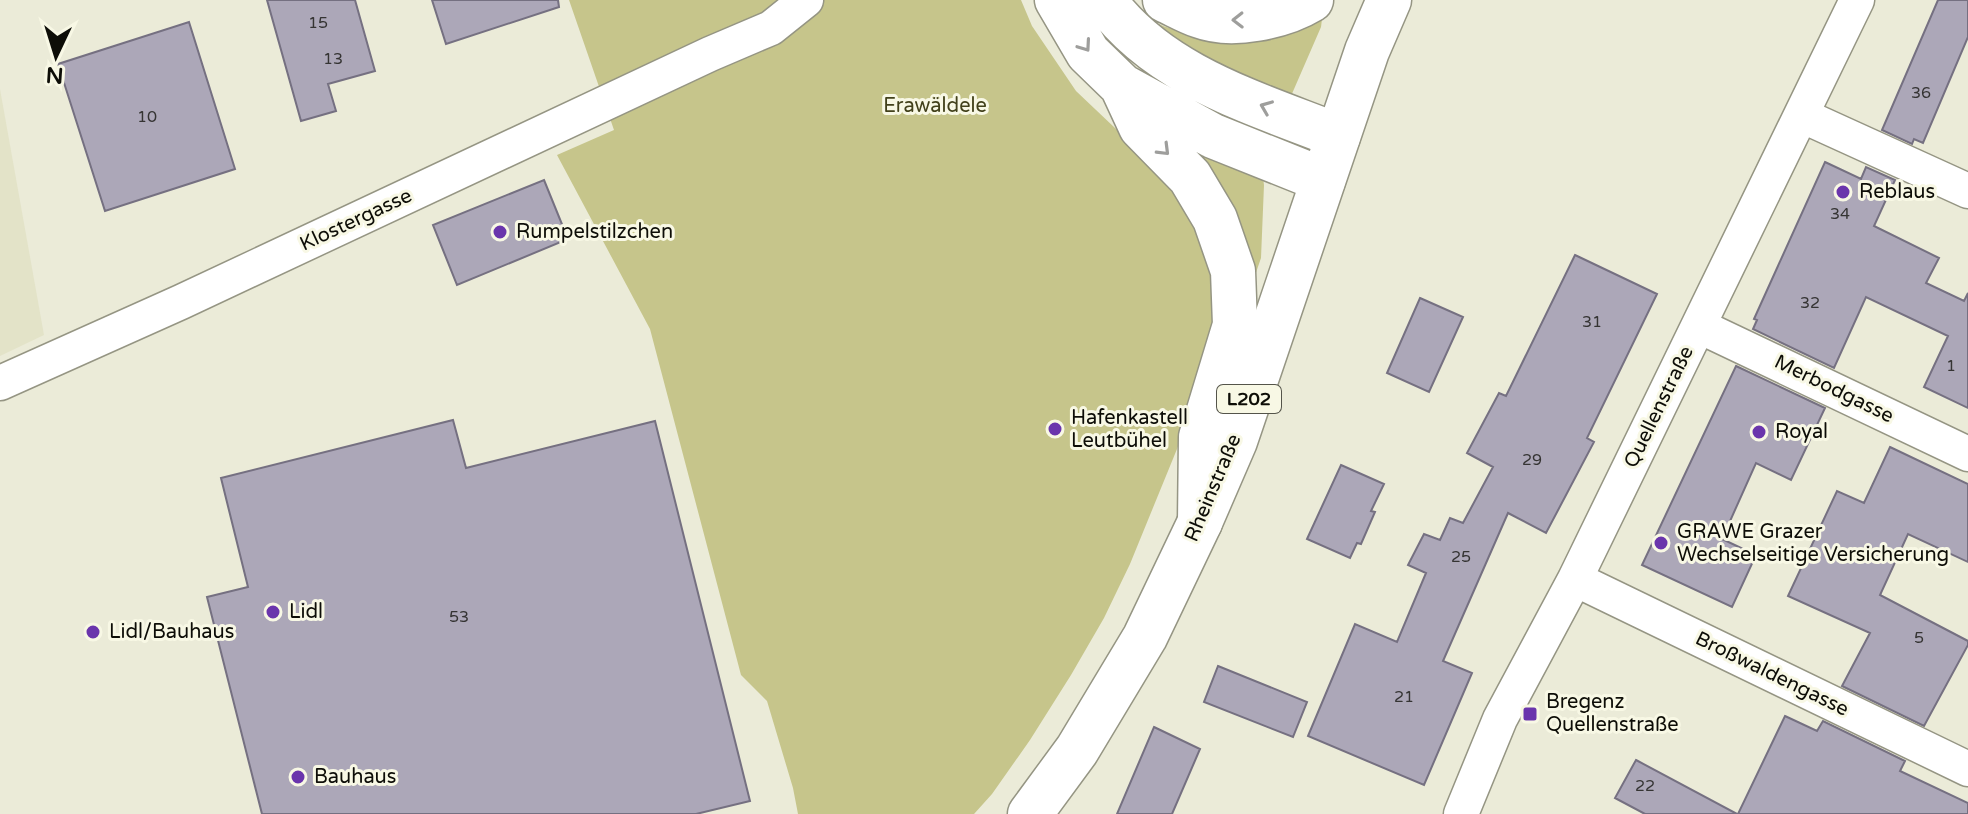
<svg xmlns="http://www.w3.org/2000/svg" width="1968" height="814" font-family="'Varela Round',sans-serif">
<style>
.built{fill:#e3e3c8}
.green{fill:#c6c58b}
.building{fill:#aca7b8;stroke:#757081;stroke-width:2}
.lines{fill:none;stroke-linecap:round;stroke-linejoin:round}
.minor-casing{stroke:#959583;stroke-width:37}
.primary-casing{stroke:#959583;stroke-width:47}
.motorway-casing{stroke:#959583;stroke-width:47}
.minor{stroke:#fff;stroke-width:34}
.primary{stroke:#fff;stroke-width:44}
.motorway{stroke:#fff;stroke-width:44}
.oneway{stroke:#9e9e9c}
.poi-dot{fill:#6a35ac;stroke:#f8f8e5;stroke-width:3}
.labels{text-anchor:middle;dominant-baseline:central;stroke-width:6;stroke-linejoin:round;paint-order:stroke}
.number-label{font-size:16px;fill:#353433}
.shield{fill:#f8f8e5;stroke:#54544a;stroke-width:2}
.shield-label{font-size:18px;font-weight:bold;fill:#0d0d07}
.park-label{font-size:20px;fill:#42411b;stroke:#f8f8e5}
.poi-label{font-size:20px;fill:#0d0d07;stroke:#f8f8e5;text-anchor:start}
.street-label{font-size:20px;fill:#0d0d07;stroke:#f8f8e5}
</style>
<rect width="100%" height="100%" fill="#ebebd8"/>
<path class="built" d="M 0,89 L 44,335 L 0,356 Z"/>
<path class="green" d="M 569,0 L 1021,0 L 1032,26 L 1076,91 L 1173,183 L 1194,223 L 1208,263 L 1212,287 L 1213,313 L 1212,332 L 1195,399 L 1177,449 L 1130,564 L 1104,618 L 1071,675 L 1030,740 L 992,794 L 974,814 L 798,814 L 793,788 L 767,701 L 741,675 L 650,329 L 557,155 L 614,130 Z
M 1321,18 L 1322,19 L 1321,27 L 1291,96 L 1216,72 L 1149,19 L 1163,26 L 1201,38 Z
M 1193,150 L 1263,178 L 1264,185 L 1261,258 L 1251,287 Z"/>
<path class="building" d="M 267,0 L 355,0 L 375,71 L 328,84 L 336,111 L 301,121 Z
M 432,0 L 558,0 L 559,7 L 446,44 Z
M 1938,0 L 1968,0 L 1968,37 L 1923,143 L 1914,139 L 1912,144 L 1882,130 Z
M 189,22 L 235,169 L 105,211 L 58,64 Z
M 1825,162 L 1861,179 L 1866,167 L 1895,180 L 1874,226 L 1939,258 L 1926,283 L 1964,301 L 1968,293 L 1968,408 L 1924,387 L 1948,336 L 1866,297 L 1834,368 L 1753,329 L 1757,320 L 1754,319 Z
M 544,180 L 568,239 L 457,285 L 433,225 Z
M 1575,255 L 1657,294 L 1587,438 L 1594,442 L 1546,533 L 1508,513 L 1443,661 L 1472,673 L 1424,785 L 1308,736 L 1355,624 L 1397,642 L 1426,573 L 1408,565 L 1424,534 L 1440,540 L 1450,518 L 1463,523 L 1493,467 L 1467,453 L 1499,393 L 1506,396 Z
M 1420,298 L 1463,317 L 1429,392 L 1387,373 Z
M 1736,366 L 1825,408 L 1791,480 L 1756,463 L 1722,539 L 1756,555 L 1732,607 L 1642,565 Z
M 453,420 L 466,468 L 655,421 L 750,801 L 696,814 L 262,814 L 207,597 L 248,587 L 221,478 Z
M 1890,447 L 1968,484 L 1968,562 L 1908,534 L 1880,595 L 1968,641 L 1968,645 L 1924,726 L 1842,686 L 1870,633 L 1788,596 L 1837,491 L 1864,503 Z
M 1341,465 L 1384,484 L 1371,511 L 1375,512 L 1361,544 L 1357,543 L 1350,558 L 1307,539 Z
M 1218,666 L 1307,702 L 1293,737 L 1204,702 Z
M 1785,716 L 1817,731 L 1823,721 L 1905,761 L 1900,771 L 1968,803 L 1968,814 L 1738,814 Z
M 1154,727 L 1200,749 L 1172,814 L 1117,814 Z
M 1636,760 L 1737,814 L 1645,814 L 1615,798 Z"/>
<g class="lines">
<g class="minor-casing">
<path id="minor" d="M 1801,115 L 1968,191
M 1699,326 L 1968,454
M 0,383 L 181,302 L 710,54 L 771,28 L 806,0
M 1575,579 L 1968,769
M 1461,814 L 1500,719 L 1575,579 L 1857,0"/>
</g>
<g class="primary-casing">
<path id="primary" d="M 1030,814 L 1077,750 L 1145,637 L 1200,522 L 1235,441 L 1367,51 L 1389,0"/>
</g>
<g class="motorway-casing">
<path id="motorway" d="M 1057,0 L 1088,53 L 1122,86 L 1213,136 L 1323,180
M 1104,0 C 1159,76 1255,103 1338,136
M 1165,0 C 1176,5 1188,12 1200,16 C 1232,28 1283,17 1311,0
M 1122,86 L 1141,127 L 1190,177 L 1215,219 L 1233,271 L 1235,325 L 1201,437 L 1200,522"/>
</g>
<use href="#minor" class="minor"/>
<use href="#primary" class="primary"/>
<use href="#motorway" class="motorway"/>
</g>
<defs><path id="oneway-chevron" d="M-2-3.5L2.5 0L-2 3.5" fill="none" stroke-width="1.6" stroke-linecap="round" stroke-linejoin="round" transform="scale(2)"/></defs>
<g class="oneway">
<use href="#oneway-chevron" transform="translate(1238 20) rotate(179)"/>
<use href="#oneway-chevron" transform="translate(1085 46) rotate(55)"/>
<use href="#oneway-chevron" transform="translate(1266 107) rotate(-158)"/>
<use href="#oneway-chevron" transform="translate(1164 150) rotate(45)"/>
</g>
<g class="poi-dot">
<circle cx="1843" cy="192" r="8"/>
<circle cx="500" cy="232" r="8"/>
<circle cx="1055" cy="429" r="8"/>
<circle cx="1759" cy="432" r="8"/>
<circle cx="1661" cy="543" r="8"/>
<circle cx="273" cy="612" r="8"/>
<circle cx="93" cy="632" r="8"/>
<rect x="1522" y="706" width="16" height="16" rx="4"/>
<circle cx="298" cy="777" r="8"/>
</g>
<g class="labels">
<g class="number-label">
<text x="318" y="23">15</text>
<text x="333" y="59">13</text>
<text x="1921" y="93">36</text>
<text x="147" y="117">10</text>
<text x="1840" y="214">34</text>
<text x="1810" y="303">32</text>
<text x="1592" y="322">31</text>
<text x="1951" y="366">1</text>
<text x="1532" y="460">29</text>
<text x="1461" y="557">25</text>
<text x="459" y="617">53</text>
<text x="1919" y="638">5</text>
<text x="1404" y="697">21</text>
<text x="1645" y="786">22</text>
</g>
<rect class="shield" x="1217" y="385" width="64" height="28" rx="6"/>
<g class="shield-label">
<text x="1249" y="399">L202</text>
</g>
<g class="park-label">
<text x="935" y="106">Erawäldele</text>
</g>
<g class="poi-label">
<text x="1859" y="192">Reblaus</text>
<text x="516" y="232">Rumpelstilzchen</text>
<text x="1071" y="418">Hafenkastell<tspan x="1071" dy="23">Leutbühel</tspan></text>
<text x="1775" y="432">Royal</text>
<text x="1677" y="532">GRAWE Grazer<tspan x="1677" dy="23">Wechselseitige Versicherung</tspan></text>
<text x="289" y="612">Lidl</text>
<text x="109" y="632">Lidl/Bauhaus</text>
<text x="1546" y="702">Bregenz<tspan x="1546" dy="23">Quellenstraße</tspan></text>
<text x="314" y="777">Bauhaus</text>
</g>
<g class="street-label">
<text transform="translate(356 220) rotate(-25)">Klostergasse</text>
<text transform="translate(1834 389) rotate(26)">Merbodgasse</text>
<text transform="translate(1659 407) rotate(-64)">Quellenstraße</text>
<text transform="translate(1213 488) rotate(-67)">Rheinstraße</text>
<text transform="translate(1772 674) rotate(26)">Broßwaldengasse</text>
</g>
</g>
<g transform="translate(56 56) rotate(184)" stroke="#f8f8e5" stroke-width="6" paint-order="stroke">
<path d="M0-6L14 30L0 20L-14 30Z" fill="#0d0d07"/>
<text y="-12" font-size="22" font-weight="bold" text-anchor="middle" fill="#0d0d07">N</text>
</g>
</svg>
